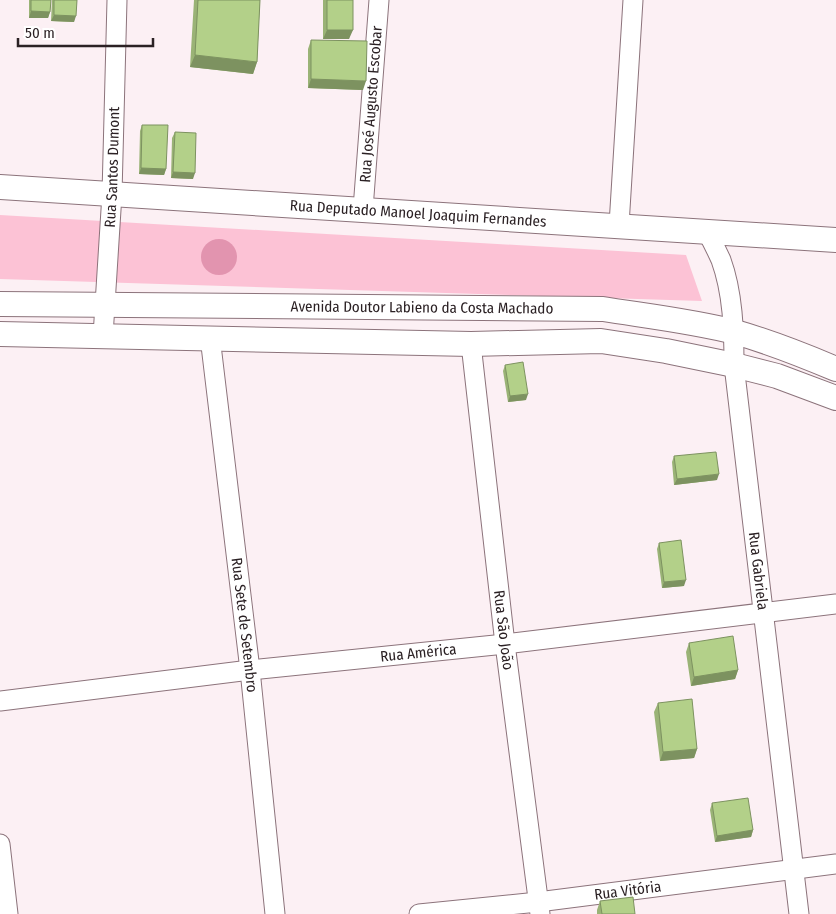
<svg xmlns="http://www.w3.org/2000/svg" width="836" height="914" font-family="'Fira Sans Condensed',sans-serif">
<style>
.green{fill:#fcc2d5}
.water{fill:#e294af}
.lines{fill:none;stroke-linecap:round;stroke-linejoin:round}
.minor-casing{stroke:#8c737b;stroke-width:21}
.major-casing{stroke:#8c737b;stroke-width:26}
.minor{stroke:#fff;stroke-width:19}
.major{stroke:#fff;stroke-width:24}
.wall{fill:#9ab376}
.shaded-wall{fill:#7d9260}
.building{fill:#b3d089;stroke:#7d9260}
.labels{text-anchor:middle;dominant-baseline:central;stroke-width:5;stroke-linejoin:round;paint-order:stroke}
.street-label{font-size:15px;fill:#2b2124;stroke:#fff}
</style>
<rect width="100%" height="100%" fill="#fcf0f4"/>
<path class="green" d="M 0,215 L 686,255 L 702,301 L 0,279 Z"/>
<path class="water" d="M201 257a18 18 0 1 1 36 0a18 18 0 1 1-36 0Z"/>
<g class="lines">
<g class="minor-casing">
<g id="minor">
<path id="s1" d="M 363,209 L 379,0"/>
<path d="M 619,225 L 633,0"/>
<path id="s2" d="M 707,232 C 712,241 717,251 721,260 C 733,293 734,331 734,365 L 799,914"/>
<path id="s3" d="M 103,336 L 112,194 L 117,0"/>
<path id="s4" d="M 210,337 L 250,670 L 275,914"/>
<path id="s5" d="M 471,344 L 505,644 L 540,914"/>
<path id="s6" d="M 0,701 L 250,670 L 505,644 L 836,604"/>
<path d="M 0,844 L 8,914"/>
<path id="s7" d="M 419,914 L 538,902 L 836,864"/>
</g>
</g>
<g class="major-casing">
<g id="major">
<path id="s8" d="M 0,187 L 836,240"/>
<path id="s9" d="M 0,304 L 603,309 C 647,316 692,321 735,332 C 770,342 803,355 836,369"/>
<path d="M 0,334 L 471,344 L 601,341 L 666,351 L 734,365 L 777,376 L 836,398"/>
</g>
</g>
<use href="#minor" class="minor"/>
<use href="#major" class="major"/>
</g>
<path class="wall" d="M 29,0 L 51,0 L 50,12 L 48,18 L 29,18 Z
M 52,0 L 77,0 L 74,22 L 51,21 Z
M 194,0 L 260,0 L 257,62 L 253,74 L 190,67 Z
M 323,0 L 353,0 L 349,39 L 323,39 Z
M 311,40 L 363,90 L 308,88 L 308,49 Z
M 142,125 L 166,169 L 164,175 L 139,174 L 140,131 Z
M 175,132 L 193,179 L 171,178 L 172,138 Z
M 505,365 L 526,400 L 508,402 L 503,371 Z
M 674,456 L 717,480 L 674,485 L 672,462 Z
M 659,543 L 684,586 L 662,588 L 657,549 Z
M 689,643 L 738,670 L 735,679 L 691,686 L 686,652 Z
M 658,703 L 697,749 L 694,758 L 660,761 L 654,712 Z
M 712,803 L 753,830 L 751,837 L 715,842 L 710,810 Z
M 600,901 L 635,914 L 597,914 L 597,910 Z"/>
<path class="shaded-wall" d="M 31,11 L 50,12 L 48,18 L 29,18 Z
M 54,15 L 76,16 L 74,22 L 51,21 Z
M 327,30 L 353,30 L 349,39 L 323,39 Z
M 195,55 L 257,62 L 253,74 L 190,67 Z
M 311,79 L 366,81 L 363,90 L 308,88 Z
M 141,168 L 166,169 L 164,175 L 139,174 Z
M 173,172 L 195,173 L 193,179 L 171,178 Z
M 528,394 L 526,400 L 508,402 L 510,396 Z
M 719,474 L 717,480 L 674,485 L 677,479 Z
M 686,580 L 684,586 L 662,588 L 664,582 Z
M 738,670 L 735,679 L 691,686 L 694,677 Z
M 697,749 L 694,758 L 660,761 L 663,752 Z
M 753,830 L 751,837 L 715,842 L 717,836 Z"/>
<path class="building" d="M 31,0 L 51,0 L 50,12 L 31,11 Z
M 54,0 L 77,0 L 76,16 L 54,15 Z
M 198,0 L 260,0 L 257,62 L 195,55 Z
M 327,0 L 353,0 L 353,30 L 327,30 Z
M 311,40 L 367,41 L 366,81 L 311,79 Z
M 142,125 L 168,125 L 166,169 L 141,168 Z
M 175,132 L 196,133 L 195,173 L 173,172 Z
M 523,362 L 528,394 L 510,396 L 505,365 Z
M 716,452 L 719,474 L 677,479 L 674,456 Z
M 681,540 L 686,580 L 664,582 L 659,543 Z
M 733,636 L 738,670 L 694,677 L 689,643 Z
M 692,699 L 697,749 L 663,752 L 658,703 Z
M 748,798 L 753,830 L 717,836 L 712,803 Z
M 633,897 L 635,914 L 602,914 L 600,901 Z"/>
<g class="labels">
<g class="street-label">
<text stroke="none"><textPath href="#s1" startOffset="105">Rua José Augusto Escobar</textPath></text>
<text stroke="none"><textPath href="#s3" startOffset="169">Rua Santos Dumont</textPath></text>
<text stroke="none"><textPath href="#s8" startOffset="419">Rua Deputado Manoel Joaquim Fernandes</textPath></text>
<text stroke="none"><textPath href="#s9" startOffset="422">Avenida Doutor Labieno da Costa Machado</textPath></text>
<text stroke="none"><textPath href="#s2" startOffset="345">Rua Gabriela</textPath></text>
<text stroke="none"><textPath href="#s4" startOffset="290">Rua Sete de Setembro</textPath></text>
<text stroke="none"><textPath href="#s5" startOffset="288">Rua São João</textPath></text>
<text stroke="none"><textPath href="#s6" startOffset="421">Rua América</textPath></text>
<text stroke="none"><textPath href="#s7" startOffset="210">Rua Vitória</textPath></text>
</g>
</g>
<path d="M18 38v8h135v-8" fill="none" stroke="#2b2124" stroke-width="2.5"/>
<text x="25" y="38" font-size="15" fill="#2b2124" stroke="#ffffff" stroke-width="4" paint-order="stroke">50 m</text>
</svg>
